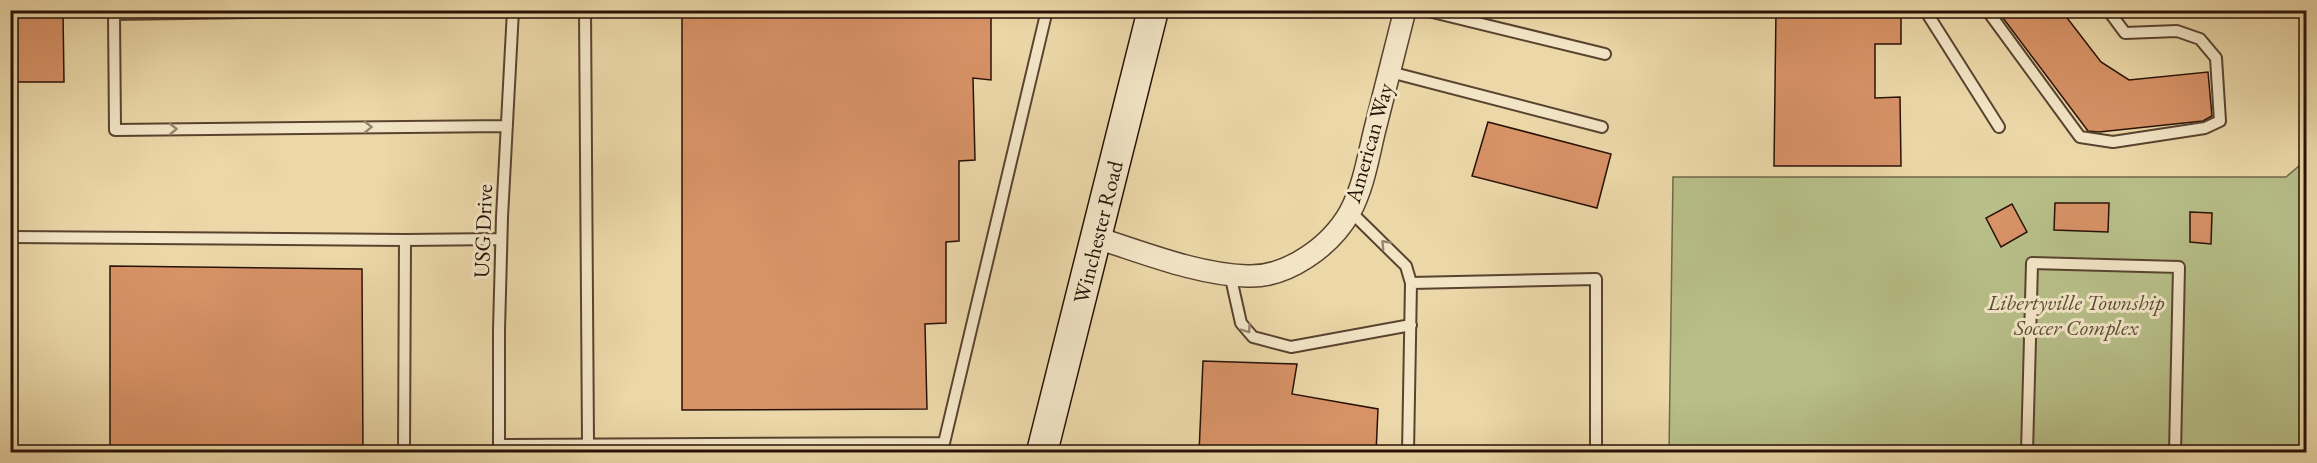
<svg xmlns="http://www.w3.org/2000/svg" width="2317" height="463" font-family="'EB Garamond',serif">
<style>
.green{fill:#b7be88;stroke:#706848;stroke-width:1.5}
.building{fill:#d79266;stroke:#281207;stroke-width:1.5}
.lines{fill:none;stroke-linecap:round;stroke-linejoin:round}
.lane-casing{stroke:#59432f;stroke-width:14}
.street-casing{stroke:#59432f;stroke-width:24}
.secondary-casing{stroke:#281207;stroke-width:33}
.lane{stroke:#f2e5c6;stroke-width:10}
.street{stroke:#f2e5c6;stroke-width:21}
.secondary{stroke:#f2e5c6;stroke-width:30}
.oneway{stroke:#978670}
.labels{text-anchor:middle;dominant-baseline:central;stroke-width:6;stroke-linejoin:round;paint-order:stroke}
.street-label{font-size:22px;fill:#281207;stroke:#f2e5c6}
.park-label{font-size:22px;font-style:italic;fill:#5a4e34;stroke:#f2e5c6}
</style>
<rect width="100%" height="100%" fill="#ebd7a8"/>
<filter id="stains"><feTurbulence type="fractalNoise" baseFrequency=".00333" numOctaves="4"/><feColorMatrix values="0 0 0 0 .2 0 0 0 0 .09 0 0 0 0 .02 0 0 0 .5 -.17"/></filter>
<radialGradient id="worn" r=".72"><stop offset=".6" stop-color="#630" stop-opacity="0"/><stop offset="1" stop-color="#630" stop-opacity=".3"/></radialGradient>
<path class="green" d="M 2306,160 L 2306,452 L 1669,452 L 1673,177 L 2286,177 Z"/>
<path class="building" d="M 682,10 L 991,10 L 991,80 L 973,78 L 975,160 L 959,161 L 959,241 L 946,242 L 946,323 L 925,324 L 927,409 L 682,410 Z
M 1776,10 L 1901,10 L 1901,44 L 1875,44 L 1875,98 L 1900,97 L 1901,166 L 1774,166 Z
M 1997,10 L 2061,10 L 2101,62 L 2129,80 L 2208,72 L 2212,116 L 2203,121 L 2099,132 L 2088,131 Z
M 10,12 L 63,12 L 64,82 L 10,82 Z
M 1488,122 L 1611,154 L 1597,208 L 1472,176 Z
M 2055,203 L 2109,203 L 2108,232 L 2054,230 Z
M 2012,204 L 2027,232 L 2001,247 L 1986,218 Z
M 2190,212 L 2212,213 L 2211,244 L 2190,242 Z
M 110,266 L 362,269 L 363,453 L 110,453 Z
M 1203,361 L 1297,364 L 1292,394 L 1378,409 L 1376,453 L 1199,453 Z"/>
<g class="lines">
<g class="lane-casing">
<path id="lane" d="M 386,10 L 114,14 L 115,130 L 507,126
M 585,10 L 588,444
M 1424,10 L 1605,54
M 1925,10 L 1999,127
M 1987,10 L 2080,137 L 2113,142 L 2205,128 L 2220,121 L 2216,58 L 2200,39 L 2177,31 L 2125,33 L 2108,10
M 1390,72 L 1602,127
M 1350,211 L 1406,266 L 1411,283 L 1408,452
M 10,237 L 405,240
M 1230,274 L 1241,323 L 1253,337 L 1291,347 L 1411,325
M 1411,283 L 1596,279 L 1596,452
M 499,445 L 944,443 L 1047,10
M 404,452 L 405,240 L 501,239
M 499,452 L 499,330 L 502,217 L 513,10
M 2027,452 L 2032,263 L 2179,267 L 2175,452"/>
</g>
<g class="street-casing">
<path id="street" d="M 1097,238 C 1145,253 1196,274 1247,276 C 1287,278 1331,246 1350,212 C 1364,186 1368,157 1375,129 C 1385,90 1395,50 1405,10"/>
</g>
<g class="secondary-casing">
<path id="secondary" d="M 1042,452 L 1153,10"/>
</g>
<use href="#lane" class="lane"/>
<use href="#street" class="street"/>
<use href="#secondary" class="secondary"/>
</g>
<defs><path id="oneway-chevron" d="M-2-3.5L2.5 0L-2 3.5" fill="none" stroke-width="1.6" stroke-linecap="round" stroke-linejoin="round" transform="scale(1.5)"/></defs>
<g class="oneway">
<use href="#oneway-chevron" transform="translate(368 127) rotate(-1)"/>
<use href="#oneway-chevron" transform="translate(173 129) rotate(-1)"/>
<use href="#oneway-chevron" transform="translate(1385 244) rotate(-134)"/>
<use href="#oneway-chevron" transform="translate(1247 329) rotate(55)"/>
</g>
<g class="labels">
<g class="street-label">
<text transform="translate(1369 143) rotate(-74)">American Way</text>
<text transform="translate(483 231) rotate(-88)">USG Drive</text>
<text transform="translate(1098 232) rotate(-76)">Winchester Road</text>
</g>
<g class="park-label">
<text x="2076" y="302">Libertyville Township<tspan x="2076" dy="25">Soccer Complex</tspan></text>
</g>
</g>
<rect width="2317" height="463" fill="none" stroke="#ebd7a8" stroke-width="36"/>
<rect x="12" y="12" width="2293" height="439" fill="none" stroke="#281207" stroke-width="3"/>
<rect x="18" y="18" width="2281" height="427" fill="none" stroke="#281207" stroke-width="1.5"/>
<rect width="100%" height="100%" filter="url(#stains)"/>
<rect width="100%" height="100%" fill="url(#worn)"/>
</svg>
